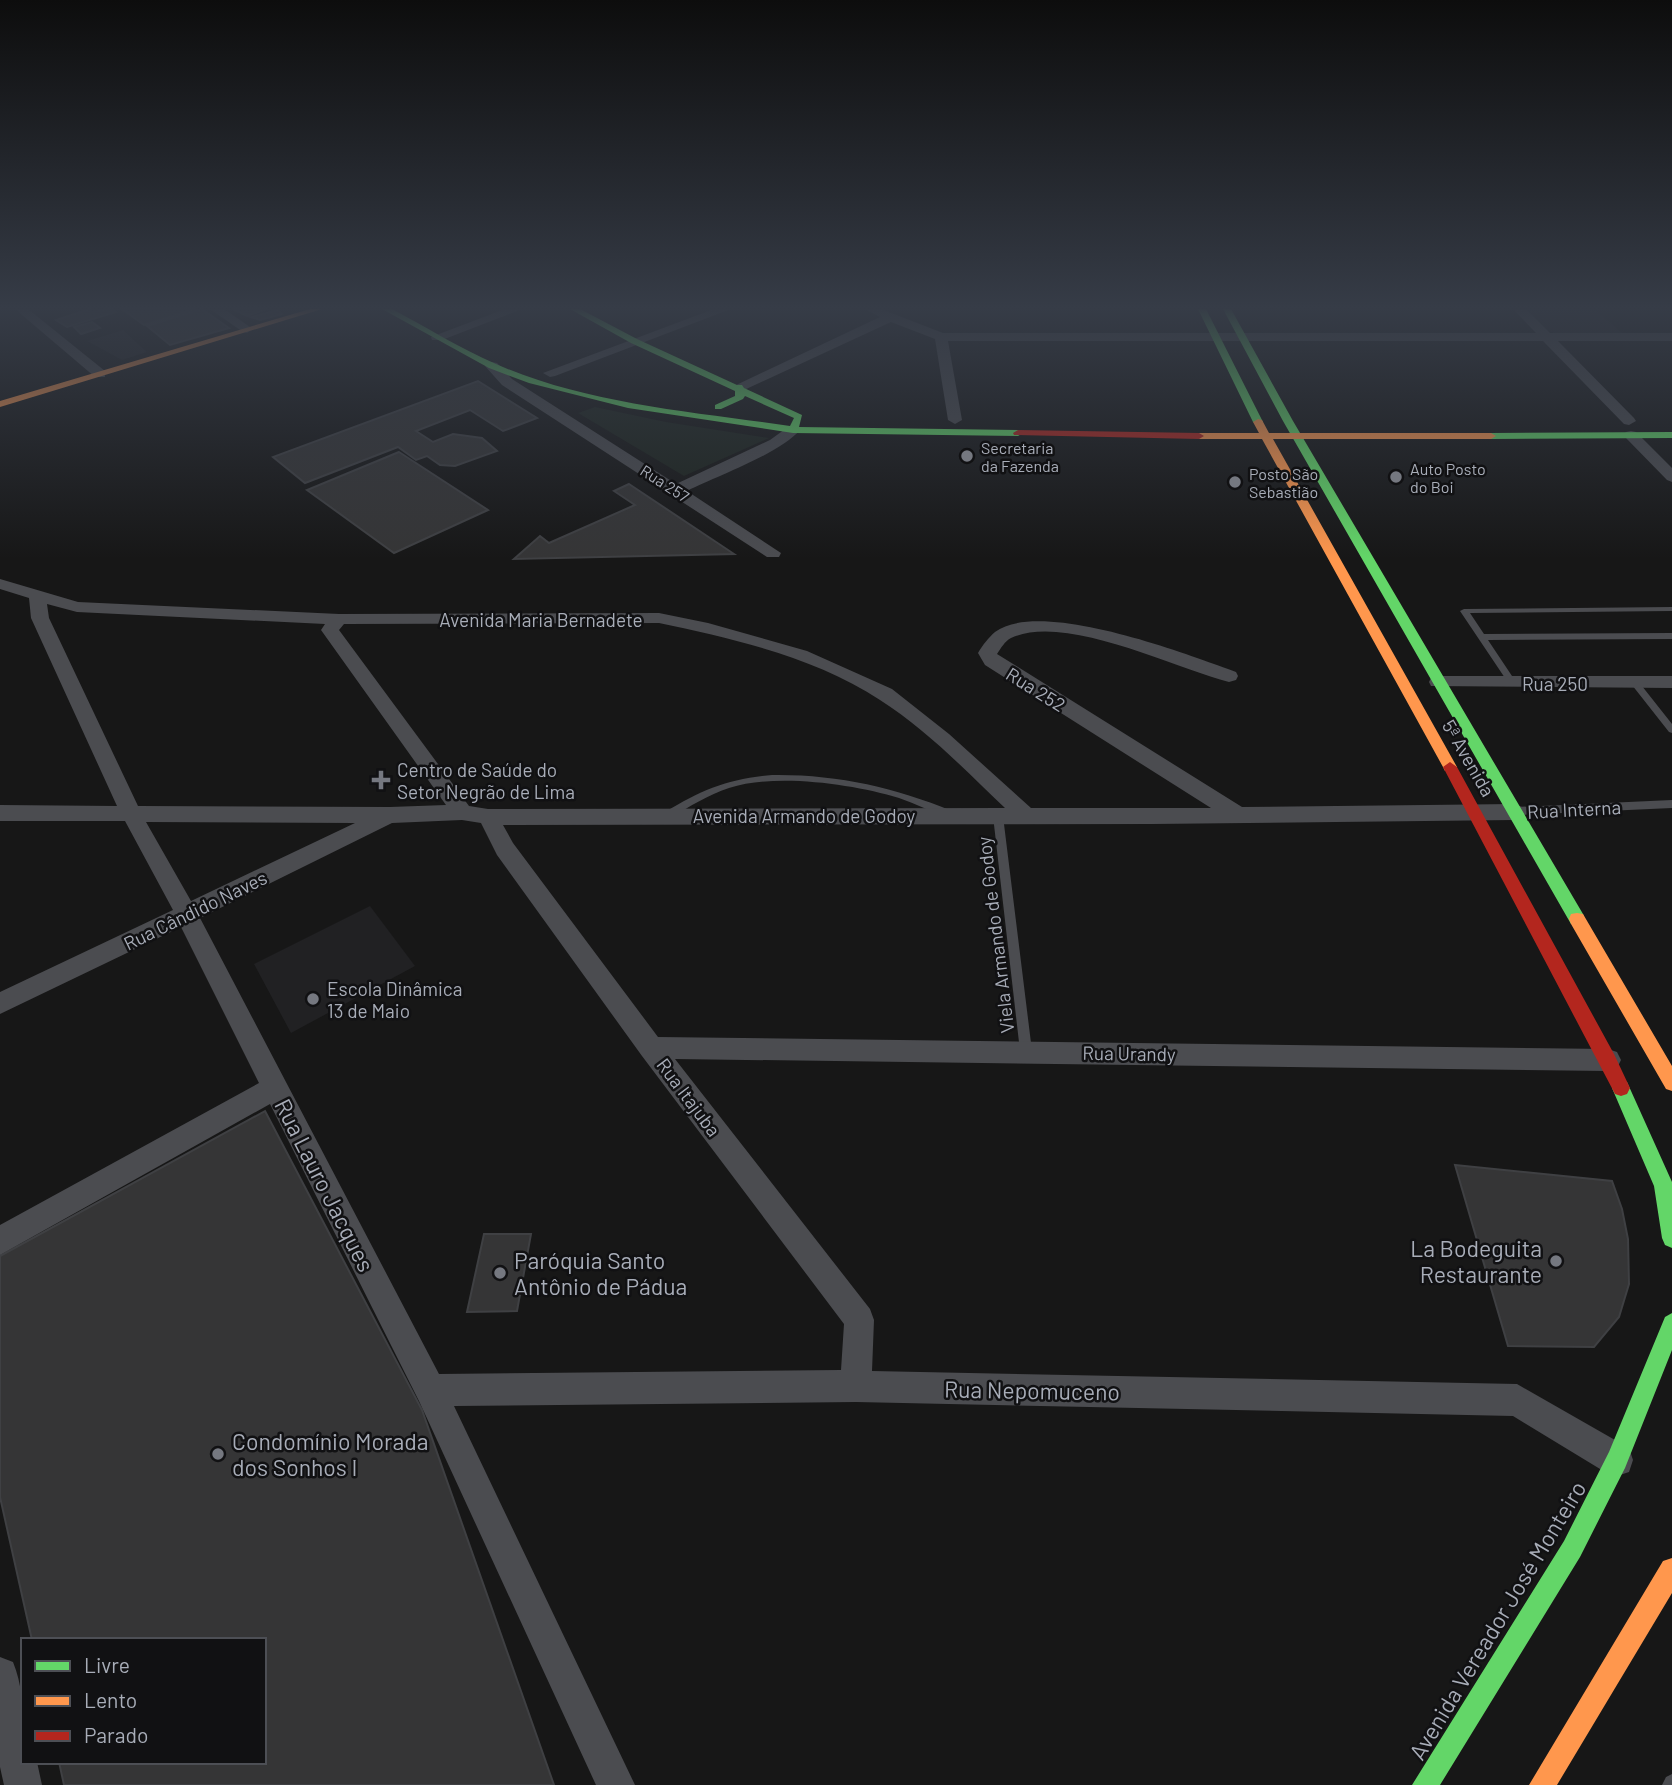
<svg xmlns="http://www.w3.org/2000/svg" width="1672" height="1785" font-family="Barlow,sans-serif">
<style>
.built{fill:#212123}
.green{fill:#1d241e}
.building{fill:#353536;stroke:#3f4043;stroke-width:2}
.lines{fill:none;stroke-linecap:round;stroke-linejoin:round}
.lane{fill:#4b4c50;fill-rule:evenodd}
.street{fill:#4b4c50;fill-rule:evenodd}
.fast{fill:#63d668;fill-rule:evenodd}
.slow{fill:#ff974d;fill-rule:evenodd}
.jam{fill:#b3261e;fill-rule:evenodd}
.poi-dot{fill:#757880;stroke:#111113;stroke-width:2.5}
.labels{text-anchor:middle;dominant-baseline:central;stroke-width:5;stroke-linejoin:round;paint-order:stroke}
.far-poi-label{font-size:16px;fill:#a8adb8;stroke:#111113;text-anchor:start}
.far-street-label{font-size:16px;fill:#a8adb8;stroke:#111113}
.street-label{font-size:19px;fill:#a8adb8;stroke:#111113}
.poi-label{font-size:19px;fill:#a8adb8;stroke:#111113;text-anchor:start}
.near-street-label{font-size:23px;fill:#a8adb8;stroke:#111113}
.near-poi-label{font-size:23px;fill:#a8adb8;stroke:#111113;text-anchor:start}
</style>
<rect width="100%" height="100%" fill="#171717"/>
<path class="built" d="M 1525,309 L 1595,309 L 1624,335 L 1561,335 L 1547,331 Z
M 123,330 L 147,352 L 122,360 L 87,341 Z
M 370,906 L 415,966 L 291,1033 L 254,964 Z"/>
<path class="green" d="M 595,407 L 666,422 L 769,438 L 684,476 L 578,413 Z"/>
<path class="building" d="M 90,309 L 91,312 L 111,309 L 116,312 L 67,327 L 56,320 Z
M 122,309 L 195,309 L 144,325 Z
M 202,309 L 229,328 L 170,345 L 147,326 Z
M 233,309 L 267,309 L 247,316 Z
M 278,310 L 282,314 L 260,320 L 251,317 Z
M 92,322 L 100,328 L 81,334 L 74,327 Z
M 478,381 L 537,418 L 503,431 L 470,410 L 416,431 L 433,442 L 453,434 L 482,438 L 497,451 L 455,466 L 440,465 L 427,456 L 416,460 L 398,447 L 305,483 L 273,457 Z
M 399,452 L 488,510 L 394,553 L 307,490 Z
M 629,484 L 734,554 L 514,559 L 540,536 L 549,543 L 635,505 L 614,491 Z
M 265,1111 L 422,1410 L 554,1785 L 64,1785 L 59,1762 L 264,1762 L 264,1640 L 32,1640 L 0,1497 L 0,1256 Z
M 1455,1165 L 1612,1181 L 1622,1209 L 1628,1239 L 1629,1284 L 1619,1317 L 1594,1347 L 1508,1346 Z
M 484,1234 L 531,1234 L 517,1311 L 467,1312 Z"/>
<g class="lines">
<path class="lane" d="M 1672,607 L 1672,611 L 1470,613 L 1484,634 L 1672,633 L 1672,639 L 1488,640 L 1516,682 L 1512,685 L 1509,684 L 1460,611 L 1464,609 Z
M 1635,680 L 1638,681 L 1672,724 L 1672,733 L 1669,732 L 1632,685 L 1632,681 Z
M 772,775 C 835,774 894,787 952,811 L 954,814 L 949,818 C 932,812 916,804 899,798 C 852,784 776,773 729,788 C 708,795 690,806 671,818 L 665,818 L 663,815 L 665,812 C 702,790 727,779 772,775 Z
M 1672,800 L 1672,808 L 1517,815 L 1512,811 L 1517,807 Z
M 998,812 L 1003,816 L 1032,1051 L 1030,1055 L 1026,1056 L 1022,1055 L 1020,1051 L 993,816 Z
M 1672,1774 L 1672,1785 L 1662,1785 L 1666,1777 Z"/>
<path class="street" d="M 15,309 L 28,309 L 105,371 L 105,377 L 95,377 Z
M 210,309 L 224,309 L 253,329 L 247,333 L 243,332 Z
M 505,309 L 522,309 L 442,340 L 432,340 L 431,337 Z
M 714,309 L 731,309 L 555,376 L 550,377 L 543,373 Z
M 865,309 L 881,309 L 943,333 L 1536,333 L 1513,309 L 1526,309 L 1550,333 L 1672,333 L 1672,341 L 1558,341 L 1634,418 L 1636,421 L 1629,425 L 1624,424 L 1543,341 L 948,341 L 962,420 L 955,424 L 948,420 L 935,339 L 891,322 L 744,390 L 734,390 L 732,387 L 880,317 Z
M 492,362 L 497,363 L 512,379 L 676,484 L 770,440 L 788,427 L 798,427 L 800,430 C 779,454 717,476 687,491 L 781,553 L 779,557 L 767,557 L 502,385 L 485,366 Z
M 1631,431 L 1636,432 L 1672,468 L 1672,482 L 1667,480 L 1626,438 L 1624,435 L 1626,432 Z
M 0,579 L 78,602 L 339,614 L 659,613 L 708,623 L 807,651 L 892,689 L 949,734 L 1031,808 L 1211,808 L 985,665 L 978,653 C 982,646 989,637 995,632 C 1040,598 1187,654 1236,672 L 1238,676 L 1236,680 L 1229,682 C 1174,668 1065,613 1011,638 C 1005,641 1001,648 997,654 L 1242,807 L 1514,804 L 1522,807 L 1525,812 L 1522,817 L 1514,820 L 1152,824 L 503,825 L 513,843 L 658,1037 L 1608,1049 L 1617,1052 L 1621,1060 L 1617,1068 L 1608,1071 L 675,1059 L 870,1309 L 874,1320 L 872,1371 L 1517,1384 L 1629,1448 L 1633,1460 L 1629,1472 L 1617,1476 L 1605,1472 L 1513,1416 L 856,1402 L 454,1406 L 635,1785 L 596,1785 L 419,1401 L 270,1104 L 0,1255 L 0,1225 L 259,1083 L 181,927 L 0,1014 L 0,992 L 173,910 L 125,821 L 0,821 L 0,805 L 117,806 L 31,618 L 29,598 L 0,589 ZM 47,604 L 77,612 L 325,624 L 321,630 L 446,805 L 390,807 L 138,806 L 49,618 ZM 659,623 C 734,639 815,657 880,700 C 926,729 966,771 1005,808 L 488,809 L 469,806 L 339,630 L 344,624 ZM 462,820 L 481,823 L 497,855 L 642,1056 L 844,1324 L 841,1370 L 439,1374 L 200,918 L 392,823 ZM 146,822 L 355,823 L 191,901 Z
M 1438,676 L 1672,676 L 1672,688 L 1431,686 L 1429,682 L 1431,678 Z
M 0,1657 L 13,1662 C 26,1694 23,1728 23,1762 L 37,1762 L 42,1785 L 4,1785 L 0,1767 Z"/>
<path class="fast" d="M 382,309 L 392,309 C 426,327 461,349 496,364 C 586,404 694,412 790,426 L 794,418 L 745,396 L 743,399 L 721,409 L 715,409 L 715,405 L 735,396 L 735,391 L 631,343 L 570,309 L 580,309 L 637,339 L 737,385 L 742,385 L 744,388 L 802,415 L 799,427 L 1018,430 L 1023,433 L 1018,436 L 793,433 L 628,408 L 529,383 L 489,368 Z
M 1198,309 L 1206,309 L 1263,422 L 1262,424 L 1253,422 Z
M 1223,309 L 1231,309 L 1293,421 L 1583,914 L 1585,919 L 1583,924 L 1571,924 L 1283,421 Z
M 1672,432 L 1672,438 L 1491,439 L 1486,436 L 1491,433 Z
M 1621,1080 L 1627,1082 L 1672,1182 L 1672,1248 L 1665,1245 L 1662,1238 L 1654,1186 L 1612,1088 L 1615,1082 Z
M 1672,1313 L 1672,1350 L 1625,1468 L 1580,1557 L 1440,1785 L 1412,1785 L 1564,1541 L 1609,1452 L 1665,1317 Z"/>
<path class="slow" d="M 310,309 L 322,309 L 0,407 L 0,401 Z
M 1258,419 L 1262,420 L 1269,433 L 1491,433 L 1496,436 L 1491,439 L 1273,439 L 1457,767 L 1455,771 L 1445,771 L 1443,767 L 1262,439 L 1199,439 L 1194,436 L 1199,433 L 1259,433 L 1253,422 Z
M 1577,913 L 1583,914 L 1672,1066 L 1672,1091 L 1666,1089 L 1571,924 L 1569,919 L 1571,914 Z
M 1672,1558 L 1672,1593 L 1557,1785 L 1529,1785 L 1663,1561 Z"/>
<path class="jam" d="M 1018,430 L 1199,433 L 1204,436 L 1199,439 L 1014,435 L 1013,433 Z
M 1450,762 L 1457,767 L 1614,1054 L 1630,1088 L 1627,1094 L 1621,1096 L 1615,1094 L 1443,767 Z"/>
</g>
<linearGradient id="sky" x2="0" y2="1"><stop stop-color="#0d0d0d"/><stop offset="0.55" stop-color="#363c47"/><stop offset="1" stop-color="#363c47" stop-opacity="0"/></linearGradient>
<rect width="1672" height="559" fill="url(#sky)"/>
<g class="poi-dot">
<circle cx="967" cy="456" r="7"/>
<circle cx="1396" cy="477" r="7"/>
<circle cx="1235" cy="482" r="7"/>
<path d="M377.5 769.5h7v7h7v7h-7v7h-7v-7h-7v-7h7z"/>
<circle cx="313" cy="999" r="7"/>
<circle cx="1556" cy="1261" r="7"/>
<circle cx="500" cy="1273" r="7"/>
<circle cx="218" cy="1454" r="7"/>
</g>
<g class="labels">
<g class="far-poi-label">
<text x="981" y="447">Secretaria<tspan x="981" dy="18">da Fazenda</tspan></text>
<text x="1410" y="468">Auto Posto<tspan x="1410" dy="18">do Boi</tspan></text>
<text x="1249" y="473">Posto São<tspan x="1249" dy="18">Sebastião</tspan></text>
</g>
<g class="far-street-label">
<text transform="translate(665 483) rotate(33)">Rua 257</text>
</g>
<g class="street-label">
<text x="541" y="619">Avenida Maria Bernadete</text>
<text x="1555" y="683">Rua 250</text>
<text transform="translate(1036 689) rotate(32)">Rua 252</text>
<text transform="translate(1469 758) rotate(60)">5ª Avenida</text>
<text transform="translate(1574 809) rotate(-3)">Rua Interna</text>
<text x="804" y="815">Avenida Armando de Godoy</text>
<text transform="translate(195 910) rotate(-26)">Rua Cândido Naves</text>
<text transform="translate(995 935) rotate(-97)">Viela Armando de Godoy</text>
<text transform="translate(1129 1053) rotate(1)">Rua Urandy</text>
<text transform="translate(689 1097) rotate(53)">Rua Itajuba</text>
</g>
<g class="poi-label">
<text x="397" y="769">Centro de Saúde do<tspan x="397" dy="22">Setor Negrão de Lima</tspan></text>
<text x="327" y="988">Escola Dinâmica<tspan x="327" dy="22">13 de Maio</tspan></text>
</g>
<g class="near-street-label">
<text transform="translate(325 1185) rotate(63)">Rua Lauro Jacques</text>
<text transform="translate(1032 1390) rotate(1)">Rua Nepomuceno</text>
<text transform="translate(1497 1620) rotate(-59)">Avenida Vereador José Monteiro</text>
</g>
<g class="near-poi-label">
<text x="1542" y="1248" text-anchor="end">La Bodeguita<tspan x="1542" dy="26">Restaurante</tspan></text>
<text x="514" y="1260">Paróquia Santo<tspan x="514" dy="26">Antônio de Pádua</tspan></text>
<text x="232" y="1441">Condomínio Morada<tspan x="232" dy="26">dos Sonhos I</tspan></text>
</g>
</g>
<rect x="21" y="1638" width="245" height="126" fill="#111113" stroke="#4d4f55" stroke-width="2"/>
<rect x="35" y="1661" width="35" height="10" fill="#63d668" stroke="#4d4f55" stroke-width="2"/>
<text x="84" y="1673" font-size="21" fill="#a8adb8">Livre</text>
<rect x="35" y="1696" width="35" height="10" fill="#ff974d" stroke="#4d4f55" stroke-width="2"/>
<text x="84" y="1708" font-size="21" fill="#a8adb8">Lento</text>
<rect x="35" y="1731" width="35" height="10" fill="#b3261e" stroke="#4d4f55" stroke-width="2"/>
<text x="84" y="1743" font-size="21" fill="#a8adb8">Parado</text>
</svg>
